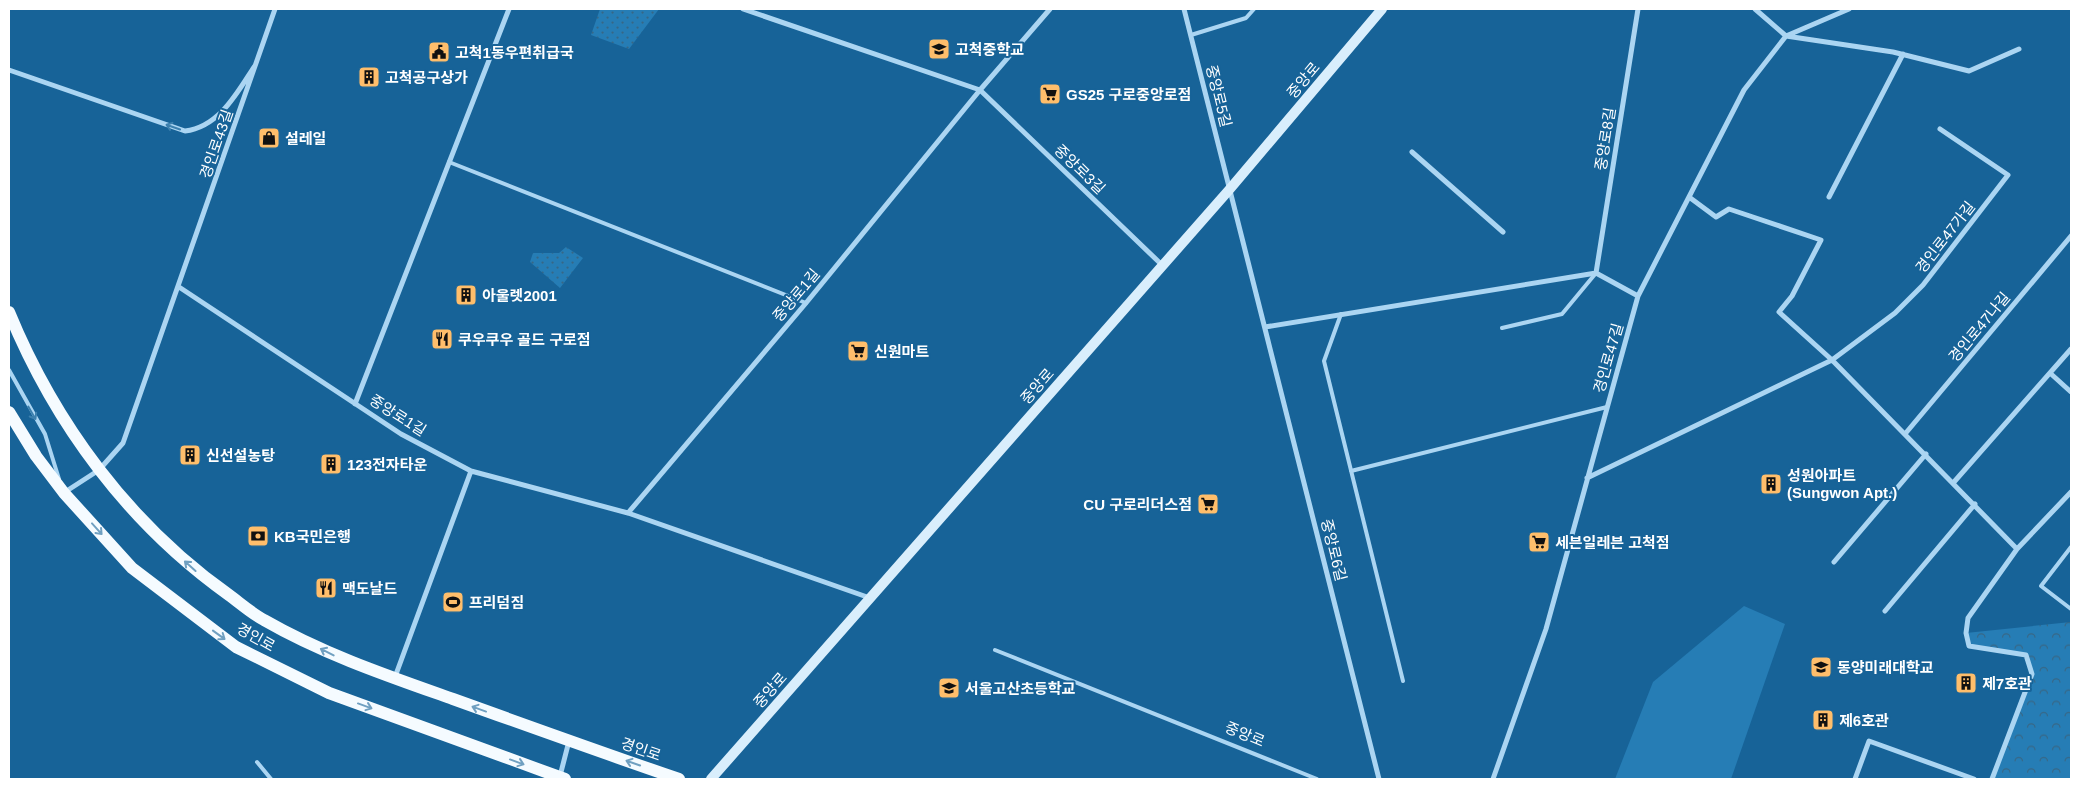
<svg xmlns="http://www.w3.org/2000/svg" width="2080" height="788" font-family="Helvetica,'Noto Sans KR',sans-serif">
<style>
.grass{fill:url(#grass-dots)}
.forest{fill:url(#forest-crowns)}
.pitch{fill:#267db5}
.lines{fill:none;stroke-linecap:round;stroke-linejoin:round}
.service{stroke:#abd5f2;stroke-width:4}
.minor{stroke:#abd5f2;stroke-width:5}
.secondary{stroke:#d9eefc;stroke-width:10}
.primary{stroke:#f5fbff;stroke-width:12}
.oneway{stroke:#3c80ae}
.oneway2{stroke:#70a0c1}
.labels{text-anchor:middle;dominant-baseline:central;stroke-width:4;stroke-linejoin:round;paint-order:stroke}
.poi-label{font-size:15px;font-weight:bold;fill:#fff;stroke:#176398;text-anchor:start}
.street-label{font-size:15px;fill:#fff;stroke:#176398}
</style>
<defs>
<pattern id="grass-dots" width="8" height="8" patternUnits="userSpaceOnUse" patternTransform="scale(1.25)"><rect width="8" height="8" fill="#267db5"/><path d="M2 2h.1M6 6h.1" fill="none" stroke="#376786" stroke-width="1.8" stroke-linecap="round"/></pattern>
<pattern id="forest-crowns" width="20" height="18" patternUnits="userSpaceOnUse" patternTransform="scale(1.25)"><rect width="20" height="18" fill="#267db5"/><path d="M2 6a3 3 0 1 1 6 0M12 15a3 3 0 1 1 6 0" fill="none" stroke="#376786"/></pattern>
</defs>
<rect width="100%" height="100%" fill="#176398"/>
<path class="grass" d="M 600,9 L 659,9 L 629,49 L 591,35 Z
M 566,247 L 583,258 L 560,288 L 530,262 L 533,253 L 559,253 Z"/>
<path class="forest" d="M 2071,622 L 2071,779 L 1992,779 L 2032,674 L 2026,655 L 1969,646 L 1966,633 Z"/>
<path class="pitch" d="M 1744,606 L 1785,624 L 1731,779 L 1615,779 L 1653,682 Z"/>
<g class="lines">
<path class="service" d="M 1191,35 L 1246,18 L 1254,9
M 449,162 L 806,303
M 1341,314 L 1324,361 L 1403,681
M 1502,328 L 1562,314 L 1596,273
M 9,370 L 45,434 L 59,479
M 1351,471 L 1607,407
M 2071,547 L 2041,586 L 2071,609
M 995,650 L 1317,779
M 257,762 L 271,779"/>
<path class="minor" d="M 743,9 L 980,90 L 1162,265
M 1184,9 L 1379,779
M 1755,9 L 1786,36 L 1893,52 L 1969,71 L 2019,49
M 9,70 L 185,131 C 219,127 237,93 254,67
M 1412,152 L 1503,232
M 1689,197 L 1716,217 L 1729,209 L 1821,240 L 1792,296 L 1779,312 L 1832,360 L 2017,549
M 1829,197 L 1903,54
M 1596,273 L 1638,9
M 179,287 L 401,434 L 471,471 L 628,513 L 870,598
M 1265,327 L 1596,273 L 1638,296
M 2050,373 L 2071,392
M 355,404 L 509,9
M 1905,434 L 2071,236
M 1587,478 L 1832,360 L 1895,313 L 1923,285 L 2008,175 L 1940,129
M 1954,482 L 2071,349
M 65,492 L 99,470 L 123,443 L 275,9
M 628,513 L 806,303 L 980,90 L 1050,9
M 1834,562 L 1926,454
M 1885,611 L 1975,504
M 395,677 L 471,471
M 560,776 L 569,741
M 1493,779 L 1546,629 L 1638,296 L 1744,90 L 1786,36 L 1849,9
M 1855,779 L 1869,741 L 1974,779
M 1992,779 L 2032,674 L 2026,655 L 1969,646 L 1966,633 L 1968,618 L 2017,549 L 2071,492"/>
<path class="secondary" d="M 711,779 L 1229,190 L 1382,9"/>
<path class="primary" d="M 9,312 C 55,424 129,524 229,595 C 240,603 251,613 264,620 C 323,654 388,676 453,699 C 528,726 603,753 679,779
M 9,412 L 36,456 L 64,493 L 132,568 L 236,647 L 329,693 L 565,779"/>
</g>
<defs><path id="oneway-shaft" d="M-6 0H5M1.5-3L5.5 0L1.5 3" fill="none" stroke-width="1.6" stroke-linecap="round" stroke-linejoin="round" transform="scale(1.25)"/></defs>
<g class="oneway">
<use href="#oneway-shaft" transform="translate(173 127) rotate(-161)"/>
<use href="#oneway-shaft" transform="translate(32 413) rotate(60)"/>
</g>
<g class="oneway2">
<use href="#oneway-shaft" transform="translate(97 529) rotate(48)"/>
<use href="#oneway-shaft" transform="translate(190 566) rotate(-138)"/>
<use href="#oneway-shaft" transform="translate(219 635) rotate(36)"/>
<use href="#oneway-shaft" transform="translate(327 652) rotate(-153)"/>
<use href="#oneway-shaft" transform="translate(365 706) rotate(20)"/>
<use href="#oneway-shaft" transform="translate(479 709) rotate(-160)"/>
<use href="#oneway-shaft" transform="translate(517 762) rotate(20)"/>
<use href="#oneway-shaft" transform="translate(633 763) rotate(-161)"/>
</g>
<defs>
<g id="school-square" transform="scale(1.125)"><rect x="-9" y="-9" width="18" height="18" rx="4" fill="#ffbe6b" stroke="#176398"/><path d="M0-5L7-2L0 1L-7-2ZM-4 1L0 2.5L4 1V4Q0 6-4 4Z" fill="#111"/></g>
<g id="civic-square" transform="scale(1.125)"><rect x="-9" y="-9" width="18" height="18" rx="4" fill="#ffbe6b" stroke="#176398"/><path d="M-.6-6.5H3V-4.5H.6V-3L4-1V1h2V6H-6V1h2V-1L-.6-3ZM-1.2 2.5V6h2.4V2.5Z" fill="#111"/></g>
<g id="building-square" transform="scale(1.125)"><rect x="-9" y="-9" width="18" height="18" rx="4" fill="#ffbe6b" stroke="#176398"/><path d="M-4-6H4V6H1V3H-1V6H-4ZM-2.5-4.3h1.7v1.8h-1.7ZM.8-4.3h1.7v1.8H.8ZM-2.5-1h1.7V.8h-1.7ZM.8-1h1.7V.8H.8Z" fill="#111"/></g>
<g id="supermarket-square" transform="scale(1.125)"><rect x="-9" y="-9" width="18" height="18" rx="4" fill="#ffbe6b" stroke="#176398"/><path d="M-6-5.5h2.5l.6 2H6L4.5 2H-2.5L-4.4-4H-6ZM-1.5 3.2a1.3 1.3 0 1 0 .1 0ZM3 3.2a1.3 1.3 0 1 0 .1 0Z" fill="#111"/></g>
<g id="shop-square" transform="scale(1.125)"><rect x="-9" y="-9" width="18" height="18" rx="4" fill="#ffbe6b" stroke="#176398"/><path d="M-5-2.5h2.3a2.7 3.5 0 0 1 5.4 0H5L5.5 6h-11ZM-1.5-2.5h3a1.5 2.3 0 0 0-3 0Z" fill="#111"/></g>
<g id="restaurant-square" transform="scale(1.125)"><rect x="-9" y="-9" width="18" height="18" rx="4" fill="#ffbe6b" stroke="#176398"/><path d="M-5-6h1v4h1v-4h1v4h1v-4h1v5L-1.5 .5V6h-2V.5L-5-1ZM5-6V6H3V1.5H1.5Q1.5-4 5-6Z" fill="#111"/></g>
<g id="bank-square" transform="scale(1.125)"><rect x="-9" y="-9" width="18" height="18" rx="4" fill="#ffbe6b" stroke="#176398"/><path d="M-6-4H6V4H-6ZM0-2.3a2.3 2.3 0 1 0 0 4.6a2.3 2.3 0 1 0 0-4.6Z" fill="#111"/></g>
<g id="stadium-square" transform="scale(1.125)"><rect x="-9" y="-9" width="18" height="18" rx="4" fill="#ffbe6b" stroke="#176398"/><path d="M0-5a6.5 5 0 1 0 0 10a6.5 5 0 1 0 0-10ZM-3.5-1.8h7v3.6h-7Z" fill="#111"/></g>
<g id="university-square" transform="scale(1.125)"><rect x="-9" y="-9" width="18" height="18" rx="4" fill="#ffbe6b" stroke="#176398"/><path d="M0-5L7-2L0 1L-7-2ZM-4 1L0 2.5L4 1V4Q0 6-4 4Z" fill="#111"/></g>
</defs>
<g fill-rule="evenodd">
<use href="#school-square" x="939" y="49"/>
<use href="#civic-square" x="439" y="52"/>
<use href="#building-square" x="369" y="77"/>
<use href="#supermarket-square" x="1050" y="94"/>
<use href="#shop-square" x="269" y="138"/>
<use href="#building-square" x="466" y="295"/>
<use href="#restaurant-square" x="442" y="339"/>
<use href="#supermarket-square" x="858" y="351"/>
<use href="#building-square" x="190" y="455"/>
<use href="#building-square" x="331" y="464"/>
<use href="#building-square" x="1771" y="484"/>
<use href="#supermarket-square" x="1208" y="504"/>
<use href="#bank-square" x="258" y="536"/>
<use href="#supermarket-square" x="1539" y="542"/>
<use href="#restaurant-square" x="326" y="588"/>
<use href="#stadium-square" x="453" y="602"/>
<use href="#university-square" x="1821" y="667"/>
<use href="#building-square" x="1966" y="683"/>
<use href="#school-square" x="949" y="688"/>
<use href="#building-square" x="1823" y="720"/>
</g>
<g class="labels">
<g class="poi-label">
<text x="955" y="49">고척중학교</text>
<text x="455" y="52">고척1동우편취급국</text>
<text x="385" y="77">고척공구상가</text>
<text x="1066" y="94">GS25 구로중앙로점</text>
<text x="285" y="138">설레일</text>
<text x="482" y="295">아울렛2001</text>
<text x="458" y="339">쿠우쿠우 골드 구로점</text>
<text x="874" y="351">신원마트</text>
<text x="206" y="455">신선설농탕</text>
<text x="347" y="464">123전자타운</text>
<text x="1787" y="475">성원아파트<tspan x="1787" dy="17">(Sungwon Apt.)</tspan></text>
<text x="1192" y="504" text-anchor="end">CU 구로리더스점</text>
<text x="274" y="536">KB국민은행</text>
<text x="1555" y="542">세븐일레븐 고척점</text>
<text x="342" y="588">맥도날드</text>
<text x="469" y="602">프리덤짐</text>
<text x="1837" y="667">동양미래대학교</text>
<text x="1982" y="683">제7호관</text>
<text x="965" y="688">서울고산초등학교</text>
<text x="1839" y="720">제6호관</text>
</g>
<g class="street-label">
<text transform="translate(1303 80) rotate(-50)">중앙로</text>
<text transform="translate(1219 96) rotate(76)">중앙로5길</text>
<text transform="translate(1605 139) rotate(-81)">중앙로8길</text>
<text transform="translate(216 144) rotate(-71)">경인로43길</text>
<text transform="translate(1080 169) rotate(44)">중앙로3길</text>
<text transform="translate(1945 237) rotate(-52)">경인로47가길</text>
<text transform="translate(796 295) rotate(-50)">중앙로1길</text>
<text transform="translate(1979 327) rotate(-50)">경인로47나길</text>
<text transform="translate(1608 358) rotate(-74)">경인로47길</text>
<text transform="translate(1037 386) rotate(-49)">중앙로</text>
<text transform="translate(398 415) rotate(32)">중앙로1길</text>
<text transform="translate(1334 550) rotate(76)">중앙로6길</text>
<text transform="translate(256 637) rotate(29)">경인로</text>
<text transform="translate(770 690) rotate(-49)">중앙로</text>
<text transform="translate(1245 734) rotate(22)">중앙로</text>
<text transform="translate(641 749) rotate(19)">경인로</text>
</g>
</g>
<rect width="2080" height="788" fill="none" stroke="#ffffff" stroke-width="20"/>
</svg>
